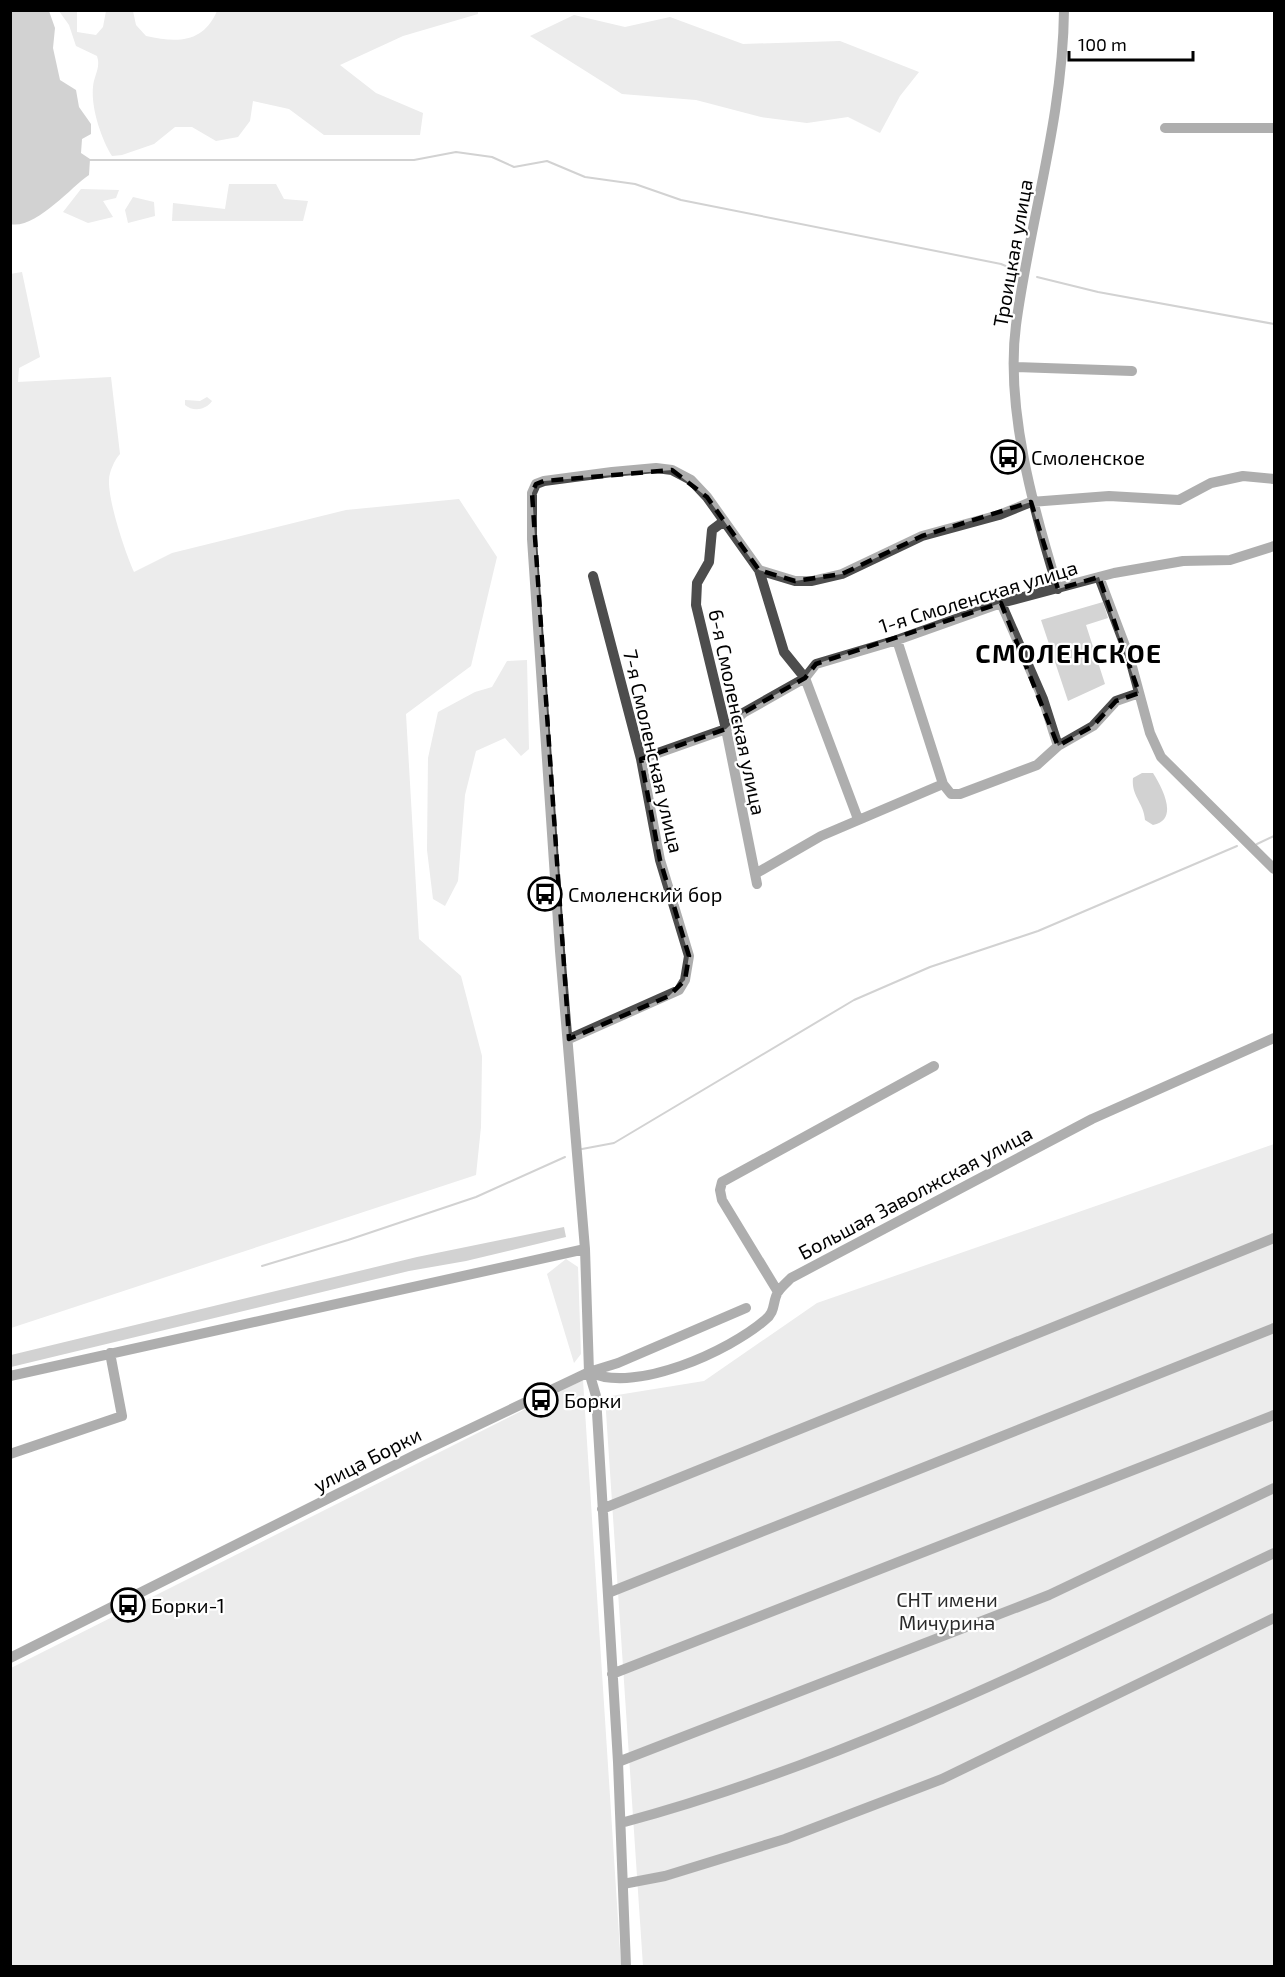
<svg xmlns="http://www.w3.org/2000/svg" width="1285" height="1977" font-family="'Exo 2',sans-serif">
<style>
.green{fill:#d4d4d4}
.water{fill:#9b9b9b}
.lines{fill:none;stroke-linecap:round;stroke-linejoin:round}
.stream{stroke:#9b9b9b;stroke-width:2}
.minor{stroke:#4d4d4d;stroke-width:10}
.marked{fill:none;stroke:#000;stroke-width:4.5;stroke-dasharray:12 8;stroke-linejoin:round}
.labels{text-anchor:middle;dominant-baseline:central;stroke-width:4.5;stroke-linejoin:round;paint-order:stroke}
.street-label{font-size:20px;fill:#000;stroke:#fff}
.poi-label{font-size:20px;fill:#000;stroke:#fff;text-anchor:start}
.park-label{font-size:20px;fill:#2b2b2b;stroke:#fff}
.district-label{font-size:26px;font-weight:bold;letter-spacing:1.5px;fill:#000;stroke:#fff}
</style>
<rect width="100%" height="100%" fill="#fff"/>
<path class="green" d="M 478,11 L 478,14 L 403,36 L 340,65 L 376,93 L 423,113 L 420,135 L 324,135 L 289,109 L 253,101 L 250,121 L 238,137 L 216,141 L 192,127 L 175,127 L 154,144 L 122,155 L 112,156 C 101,138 91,108 93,87 C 94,75 101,68 97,56 L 76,46 L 69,25 L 59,11 L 77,11 L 77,32 L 96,35 L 103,27 L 106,11 L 133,11 L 136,25 L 146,36 C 178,43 203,43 217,11 Z
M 574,15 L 625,27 L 670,17 L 743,44 L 840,41 L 919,72 L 900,96 L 880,133 L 848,117 L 807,123 L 761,117 L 696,100 L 622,94 L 530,36 Z
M 229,184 L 276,184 L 284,199 L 308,201 L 303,221 L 172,221 L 173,203 L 225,209 Z
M 81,189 L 119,190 L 116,198 L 103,201 L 113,217 L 88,223 L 63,212 Z
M 133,197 L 154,202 L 155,216 L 128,223 L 125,210 Z
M 22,272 L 40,357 L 19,368 L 18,382 L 111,377 L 120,454 C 115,459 109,472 109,480 C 108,501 125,552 134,572 L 172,553 L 346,510 L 459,499 L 497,557 L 471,666 L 406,714 L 419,939 L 461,976 L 482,1056 L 481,1127 L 476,1175 L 11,1328 L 10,274 Z
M 207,397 L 212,401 C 206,410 193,412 185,405 L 185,400 L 200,401 Z
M 1103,602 L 1108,618 L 1086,625 L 1105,684 L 1068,701 L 1041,620 Z
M 527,660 L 529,749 L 521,756 L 505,738 L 476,751 L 465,795 L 458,881 L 445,906 L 433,899 L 427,850 L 428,758 L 438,712 L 475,692 L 492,687 L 507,661 Z
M 1274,1144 L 1274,1966 L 643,1966 L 605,1397 L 704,1381 L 817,1303 Z
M 566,1259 L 578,1267 L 581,1354 L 574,1363 L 547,1274 Z
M 583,1380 L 621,1966 L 11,1966 L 11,1668 Z"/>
<path class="water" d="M 11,10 L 49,11 L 55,28 L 53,48 L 60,80 L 76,90 L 79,107 L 91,124 L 91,134 L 82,139 L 81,153 L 90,159 L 89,175 C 70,188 35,230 10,224 Z
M 1142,773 L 1153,773 C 1163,789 1179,820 1153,825 L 1145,820 C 1144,803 1131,796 1133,778 Z
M 564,1227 L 566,1237 L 466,1261 L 409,1271 L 11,1367 L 11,1355 L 417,1257 Z"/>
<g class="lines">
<path class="stream" d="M 89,160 L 414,160 L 456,152 L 492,157 L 514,167 L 547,161 L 585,177 L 635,184 L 681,200 L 1001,264 L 1018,271
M 1037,277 L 1098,292 L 1274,324
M 1257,844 L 1274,836
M 582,1149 L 614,1143 L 854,1000 L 930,967 L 1038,931 L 1237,846
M 262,1266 L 348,1240 L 476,1197 L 565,1157"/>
<path class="minor" d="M 1165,128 L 1274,128
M 1015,367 L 1132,371
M 724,521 L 712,530 L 709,562 L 697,583 L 696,605 L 726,729 L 757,884
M 759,570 L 784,652 L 805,678 L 858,819
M 1099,577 L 1130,659 L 1150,733 L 1161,757 L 1274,869
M 1058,589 C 1034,511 1005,408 1016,325 C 1030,220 1063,118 1064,10
M 1001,603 L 1043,699 L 1058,746
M 897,640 L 943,784
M 641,759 L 726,729 L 743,713 L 805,678 L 816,664 L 897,640 L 1001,603 L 1114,573 L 1183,561 L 1230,560 L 1274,546
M 755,874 L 821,836 L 943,784 L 951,794 L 960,794 L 1037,765 L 1058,746 L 1093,726 L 1116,701 L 1139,693
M 569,1039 L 679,990 L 685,980 L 689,956 L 660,860 L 641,759 L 593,576
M 778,1292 L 722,1200 L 720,1190 L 722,1182 L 934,1066
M 589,1372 C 635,1394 729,1351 765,1320 C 776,1312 772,1302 778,1292 C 781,1287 787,1282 791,1278 L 1092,1119 L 1274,1038
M 10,1376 L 585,1249
M 10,1454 L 122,1416 L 110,1353
M 602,1509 L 1274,1238
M 608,1593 L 1274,1328
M 10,1658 L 415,1455 L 589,1372 L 618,1363 L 746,1308
M 612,1674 L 1274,1415
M 618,1762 L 1049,1595 L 1274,1488
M 621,1823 C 846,1763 1064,1652 1274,1553
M 623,1884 L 665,1876 L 785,1839 L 942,1779 L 1274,1618
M 626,1966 L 618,1762 L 596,1396 L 589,1372 L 585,1249 L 560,951 L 532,539 L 532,493 L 536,484 L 544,481 L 612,472 L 656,468 L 672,470 L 691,480 L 707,497 L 759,570 L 795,581 L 812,581 L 842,574 L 922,536 L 999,515 L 1031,502 L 1109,496 L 1179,500 L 1211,483 L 1243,476 L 1274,479"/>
</g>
<path d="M0 0H1285V1977H0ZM 672,470 L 707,497 L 759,570 L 795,581 L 842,574 L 922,536 L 1031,502 L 1058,589 L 1099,577 L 1139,693 L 1116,701 L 1093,726 L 1058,746 L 1001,603 L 816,664 L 805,678 L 743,713 L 726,729 L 641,759 L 660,860 L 689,956 L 685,980 L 669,996 L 569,1039 L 532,493 L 536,484 L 544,481 Z" fill="#fff" fill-opacity=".55" fill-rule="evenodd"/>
<path class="marked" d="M 672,470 L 707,497 L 759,570 L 795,581 L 842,574 L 922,536 L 1031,502 L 1058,589 L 1099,577 L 1139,693 L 1116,701 L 1093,726 L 1058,746 L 1001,603 L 816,664 L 805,678 L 743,713 L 726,729 L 641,759 L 660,860 L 689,956 L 685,980 L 669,996 L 569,1039 L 532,493 L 536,484 L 544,481 Z"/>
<defs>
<g id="bus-ring" transform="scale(1.725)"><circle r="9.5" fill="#fff" stroke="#000" stroke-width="1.5"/><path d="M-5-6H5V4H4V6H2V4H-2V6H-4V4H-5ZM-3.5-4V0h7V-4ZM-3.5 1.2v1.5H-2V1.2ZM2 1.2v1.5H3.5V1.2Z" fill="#000"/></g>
</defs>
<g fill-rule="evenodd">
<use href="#bus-ring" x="1008" y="457"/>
<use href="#bus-ring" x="545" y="894"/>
<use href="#bus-ring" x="541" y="1400"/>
<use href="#bus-ring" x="128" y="1605"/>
</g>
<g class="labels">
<g class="street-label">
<text transform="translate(1012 253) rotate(-80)">Троицкая улица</text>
<text transform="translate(978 596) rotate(-17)">1-я Смоленская улица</text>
<text transform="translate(738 712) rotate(78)">6-я Смоленская улица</text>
<text transform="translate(654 751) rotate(77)">7-я Смоленская улица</text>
<text transform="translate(915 1192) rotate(-28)">Большая Заволжская улица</text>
<text transform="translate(367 1459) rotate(-27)">улица Борки</text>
</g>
<g class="poi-label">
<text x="1031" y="457">Смоленское</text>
<text x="568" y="894">Смоленский бор</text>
<text x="564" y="1400">Борки</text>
<text x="151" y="1605">Борки-1</text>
</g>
<g class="park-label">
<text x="947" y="1599">СНТ имени<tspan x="947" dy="23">Мичурина</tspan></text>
</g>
<g class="district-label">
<text x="1069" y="652">СМОЛЕНСКОЕ</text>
</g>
</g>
<rect width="1285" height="1977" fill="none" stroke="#000000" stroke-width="24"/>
<path d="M1069 51v9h124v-9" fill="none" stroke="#000000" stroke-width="3"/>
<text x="1078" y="51" font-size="18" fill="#000000" stroke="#ffffff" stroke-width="4.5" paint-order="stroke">100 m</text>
</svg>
